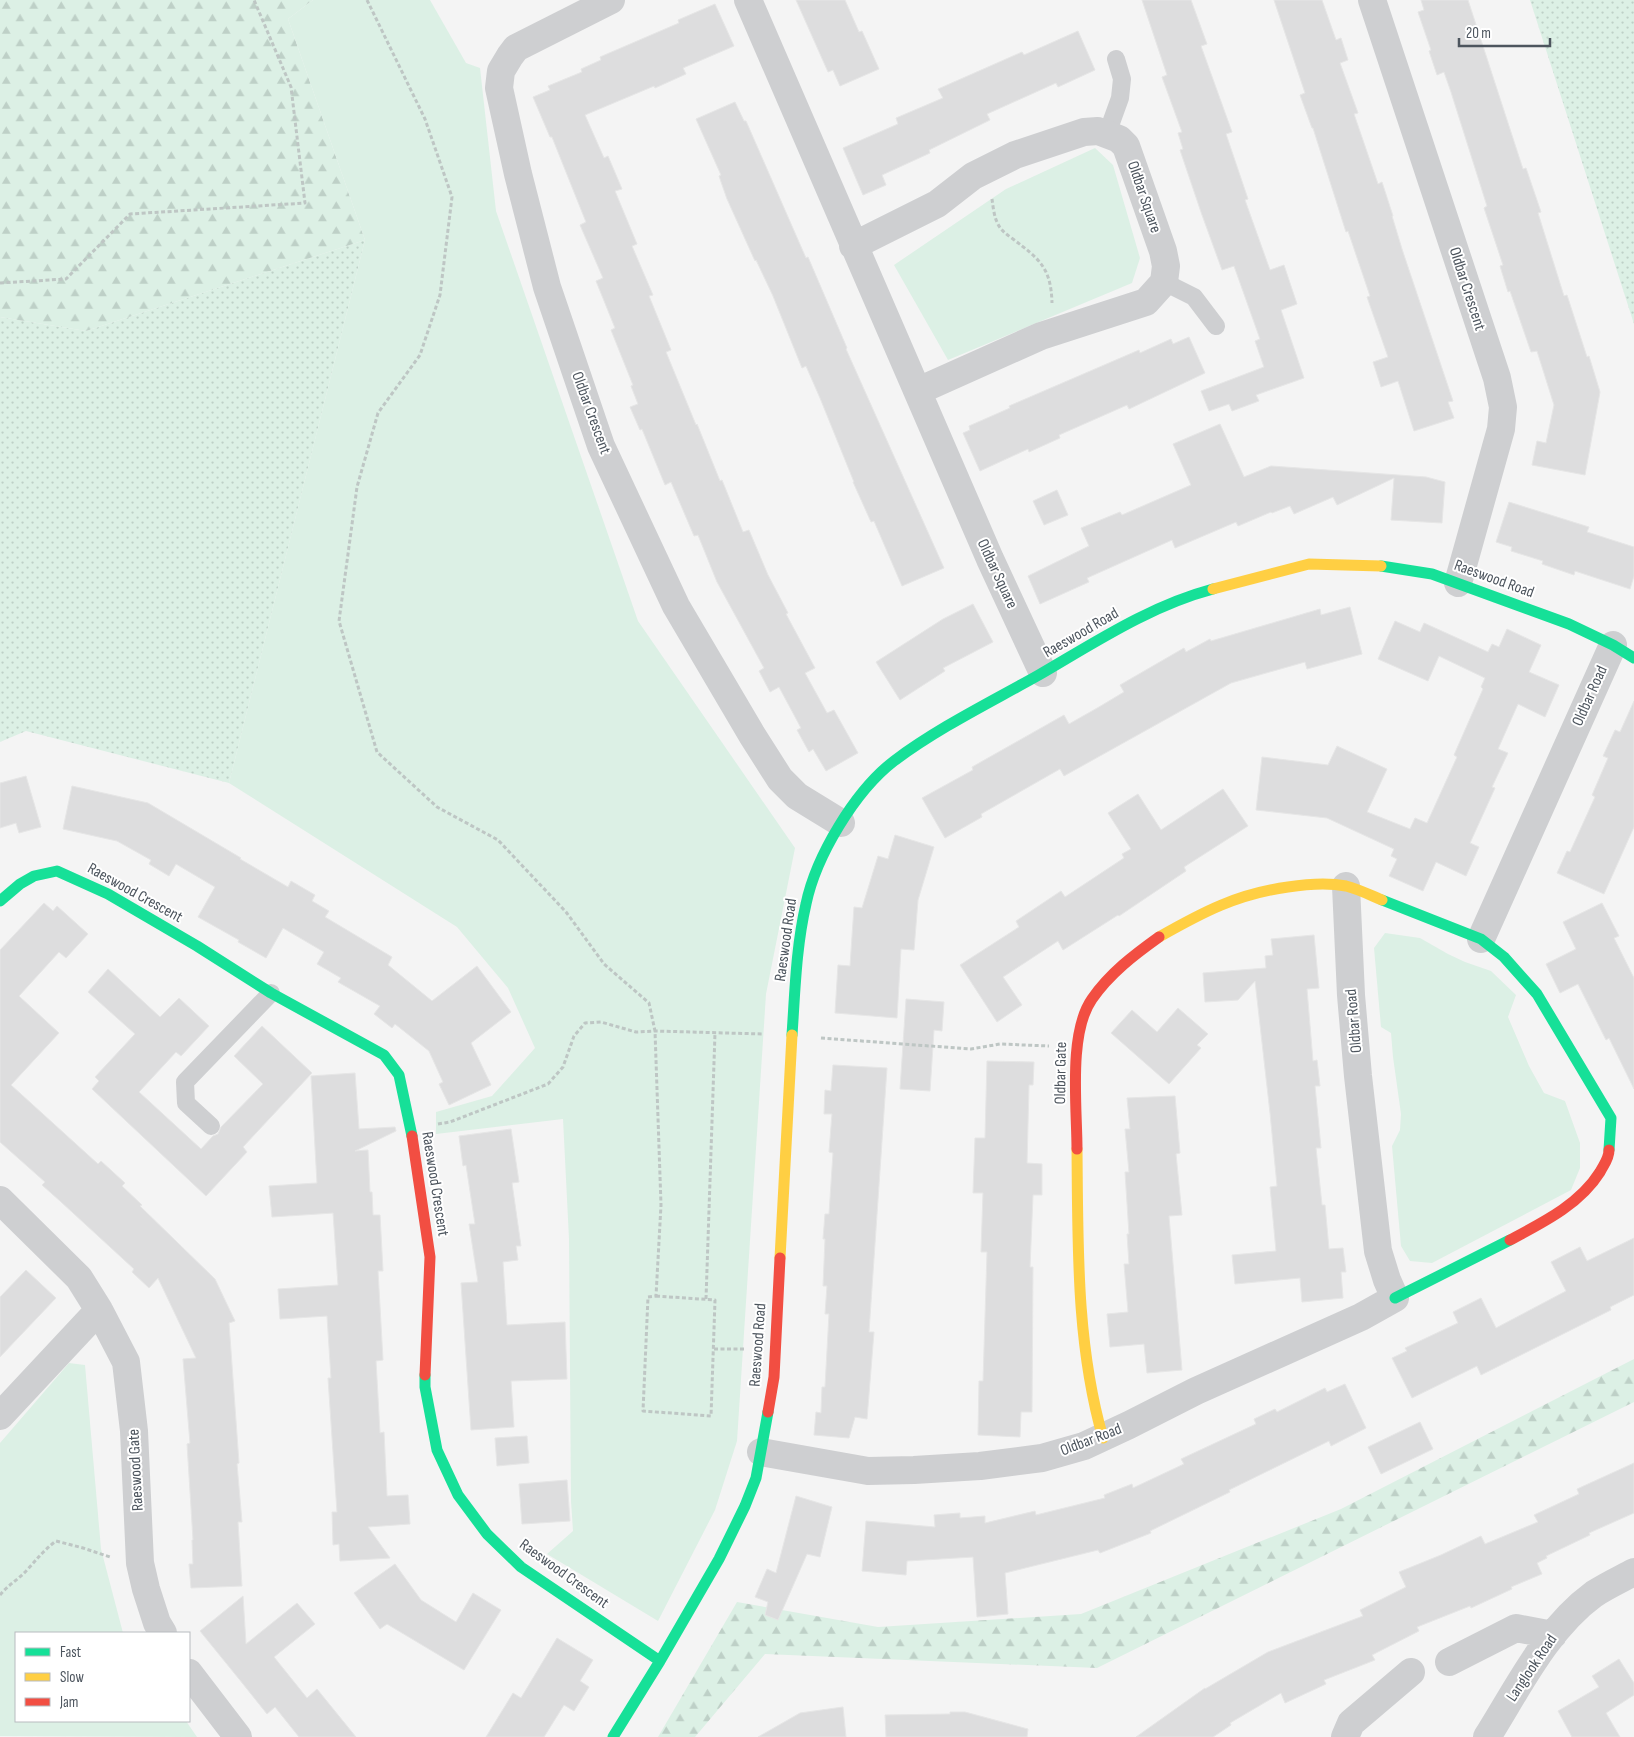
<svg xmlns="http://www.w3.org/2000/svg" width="1634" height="1737" font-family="'Sofia Sans Condensed',sans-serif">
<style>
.grass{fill:url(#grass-dots)}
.forest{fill:url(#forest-firs)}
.green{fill:#dcf0e5}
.building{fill:#ddddde;stroke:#e6e6e6}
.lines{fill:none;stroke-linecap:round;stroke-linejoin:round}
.path{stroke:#bec6c4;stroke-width:3;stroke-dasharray:4 2.5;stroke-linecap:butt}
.lane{stroke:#cecfd1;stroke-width:18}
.street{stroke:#cecfd1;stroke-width:28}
.fast{stroke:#16e098;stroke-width:11}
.slow{stroke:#ffcf43;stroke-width:11}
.jam{stroke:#f24e42;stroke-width:11}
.labels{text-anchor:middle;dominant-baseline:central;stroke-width:4;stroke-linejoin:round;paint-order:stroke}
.street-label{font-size:16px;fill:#4d555e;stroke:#fff}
</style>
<defs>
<pattern id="grass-dots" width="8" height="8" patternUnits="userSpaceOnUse" patternTransform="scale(1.25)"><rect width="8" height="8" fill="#dcf0e5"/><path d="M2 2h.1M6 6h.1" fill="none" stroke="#bed0c7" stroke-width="1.8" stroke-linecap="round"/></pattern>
<pattern id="forest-firs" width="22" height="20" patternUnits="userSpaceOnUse" patternTransform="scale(1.25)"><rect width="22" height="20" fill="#dcf0e5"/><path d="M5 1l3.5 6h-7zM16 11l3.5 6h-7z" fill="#bed0c7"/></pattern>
</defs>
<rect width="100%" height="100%" fill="#f4f4f4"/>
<path class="grass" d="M 1530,0 L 1634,0 L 1634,324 Z
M 365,240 L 229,783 L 26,731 L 0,742 L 0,317 L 86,331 Z"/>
<path class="forest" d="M 0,0 L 313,0 L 288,19 L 365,240 L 86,331 L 0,317 Z
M 1634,1359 L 1634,1402 L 1097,1668 L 765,1654 L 695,1737 L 658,1737 L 737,1602 L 878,1627 L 1081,1614 L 1341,1509 Z"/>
<path class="green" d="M 313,0 L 430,0 L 466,63 L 480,68 L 496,211 L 638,621 L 795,848 L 766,994 L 737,1441 L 715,1510 L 658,1621 L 547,1554 L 573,1531 L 571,1501 L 569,1239 L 563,1119 L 436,1134 L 436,1112 L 492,1096 L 535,1048 L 508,988 L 457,927 L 229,783 L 365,240 L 288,19 Z
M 1095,148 L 1113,165 L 1140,258 L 1132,283 L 948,360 L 894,265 L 1006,189 Z
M 1385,933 L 1420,938 L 1448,954 L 1465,962 L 1491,971 L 1516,995 L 1508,1017 L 1529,1066 L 1544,1093 L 1565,1101 L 1580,1143 L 1580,1168 L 1571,1190 L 1432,1263 L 1410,1261 L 1401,1246 L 1392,1146 L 1400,1130 L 1401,1114 L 1393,1057 L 1391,1033 L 1381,1027 L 1374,948 Z
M 69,1363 L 85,1365 L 101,1549 L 123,1633 L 16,1633 L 16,1721 L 186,1721 L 197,1737 L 0,1736 L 0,1443 Z"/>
<path class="building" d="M 796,0 L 845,0 L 859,32 L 862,31 L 879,69 L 840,86 L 833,70 L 828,72 Z
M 1142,0 L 1191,0 L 1207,44 L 1201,46 L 1232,132 L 1226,134 L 1248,199 L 1245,200 L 1270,270 L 1284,265 L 1297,304 L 1281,310 L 1304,378 L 1256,395 L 1259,401 L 1232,411 L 1229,404 L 1209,411 L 1201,391 L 1264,367 L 1255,341 L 1260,339 L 1234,266 L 1222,270 L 1202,215 L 1180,150 L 1183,149 L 1178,133 L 1182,132 L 1162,77 L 1167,75 Z
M 1274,0 L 1322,0 L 1336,40 L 1341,38 L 1348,60 L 1340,63 L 1358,113 L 1354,114 L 1378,184 L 1382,182 L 1393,216 L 1392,216 L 1402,249 L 1453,401 L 1448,402 L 1454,418 L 1414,431 L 1398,381 L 1381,387 L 1373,362 L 1388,357 L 1367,297 L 1370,296 L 1348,231 L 1346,232 L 1313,128 L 1312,128 L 1300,95 L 1305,93 Z
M 1421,0 L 1468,0 L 1523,169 L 1526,168 L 1541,212 L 1538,213 L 1564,296 L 1567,295 L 1587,357 L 1589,356 L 1600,392 L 1585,475 L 1532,465 L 1537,441 L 1546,443 L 1554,405 L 1537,351 L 1531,352 L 1510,291 L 1508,292 L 1500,266 L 1503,265 L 1484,208 L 1487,206 L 1451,92 L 1444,72 L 1437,75 L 1429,51 L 1431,50 L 1418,12 L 1424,10 Z
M 715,4 L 734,46 L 683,68 L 686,74 L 655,88 L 654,86 L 585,115 L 604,158 L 608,156 L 622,189 L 615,191 L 637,244 L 632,246 L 653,295 L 649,296 L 671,350 L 666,352 L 696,425 L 697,424 L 720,481 L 722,480 L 743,532 L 749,530 L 768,575 L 788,613 L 786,614 L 815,668 L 805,673 L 827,713 L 834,710 L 858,753 L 826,771 L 813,749 L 809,752 L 797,730 L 801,728 L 779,687 L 770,692 L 759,671 L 764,668 L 717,582 L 698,535 L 694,536 L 671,482 L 665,485 L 642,429 L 640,430 L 630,407 L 638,404 L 631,386 L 633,385 L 611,330 L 615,328 L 596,281 L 603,278 L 580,225 L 586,222 L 552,137 L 550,137 L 533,97 L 550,90 L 548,86 L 582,72 L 581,69 L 601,60 L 600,57 L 679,23 L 678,20 Z
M 1078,31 L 1095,70 L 1058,87 L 1056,83 L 987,114 L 990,120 L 929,150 L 930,153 L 882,175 L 886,185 L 863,195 L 843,148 L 898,124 L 896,118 L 943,98 L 938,89 L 1022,52 L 1024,55 Z
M 735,102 L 744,121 L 746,121 L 806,258 L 808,257 L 847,348 L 846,349 L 944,568 L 902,586 L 874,521 L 871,522 L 853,482 L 854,482 L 820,398 L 806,366 L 802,368 L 773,296 L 756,260 L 755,261 L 727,199 L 719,176 L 721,175 L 696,119 Z
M 1189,337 L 1205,373 L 1129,409 L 1127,405 L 1059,435 L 1060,438 L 1029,452 L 1028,449 L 980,471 L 963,433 L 970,430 L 969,426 L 1010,408 L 1009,406 L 1139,350 L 1140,353 L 1171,339 L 1173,344 Z
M 1220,424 L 1244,477 L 1271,466 L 1426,477 L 1445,482 L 1442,523 L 1391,520 L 1394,478 L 1337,505 L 1333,497 L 1294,514 L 1290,506 L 1272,513 L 1271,512 L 1238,526 L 1236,522 L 1175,548 L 1172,540 L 1087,578 L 1089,582 L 1040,604 L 1028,576 L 1089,546 L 1081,528 L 1120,512 L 1122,515 L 1191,485 L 1173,444 Z
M 1057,490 L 1068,515 L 1044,525 L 1033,501 Z
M 1509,502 L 1589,527 L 1587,532 L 1634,547 L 1634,576 L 1630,589 L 1575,571 L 1574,575 L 1542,564 L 1543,561 L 1511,551 L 1512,547 L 1496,542 Z
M 973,604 L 993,642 L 943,668 L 945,671 L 900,700 L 876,662 L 943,619 Z
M 1350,607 L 1362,654 L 1307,669 L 1305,662 L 1231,683 L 1064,776 L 1060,769 L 981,814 L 982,817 L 945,838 L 922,798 L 973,770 L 972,767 L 1064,715 L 1069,724 L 1099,707 L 1124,692 L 1120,685 L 1184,648 L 1186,652 L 1210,639 L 1211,641 L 1320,609 L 1321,615 Z
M 1395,621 L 1420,632 L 1424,623 L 1488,652 L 1492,644 L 1499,647 L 1507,629 L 1541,645 L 1529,672 L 1559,685 L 1545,717 L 1518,704 L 1498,749 L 1508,753 L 1492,787 L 1495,788 L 1470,843 L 1479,847 L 1466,876 L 1436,862 L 1423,891 L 1389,876 L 1397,859 L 1391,856 L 1394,849 L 1327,818 L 1256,810 L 1262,757 L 1328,765 L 1337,746 L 1387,769 L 1367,812 L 1410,829 L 1415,818 L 1427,823 L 1457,757 L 1454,755 L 1483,689 L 1481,687 L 1485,678 L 1439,656 L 1428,681 L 1378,659 Z
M 1634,701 L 1634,827 L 1604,894 L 1557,873 L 1567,851 L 1570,852 L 1595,797 L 1592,795 L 1608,758 L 1603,756 L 1615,730 L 1620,732 Z
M 26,776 L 41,827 L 19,833 L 16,823 L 0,828 L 0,783 Z
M 72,786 L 148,803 L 241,858 L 240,859 L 288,887 L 291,881 L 315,895 L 312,901 L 329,911 L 325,917 L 392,957 L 388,965 L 432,1001 L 477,966 L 511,1012 L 471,1043 L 491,1085 L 449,1105 L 439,1084 L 443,1082 L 429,1051 L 395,1024 L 392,1028 L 374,1014 L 380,1006 L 338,982 L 341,978 L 317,964 L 324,952 L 283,928 L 266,958 L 238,942 L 239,940 L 198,917 L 215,887 L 176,864 L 169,876 L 149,864 L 151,860 L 117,841 L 63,829 Z
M 1223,789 L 1248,826 L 1184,867 L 1186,871 L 1119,916 L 1118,915 L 1063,950 L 1058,941 L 1003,977 L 1022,1005 L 997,1022 L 960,965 L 1019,927 L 1016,921 L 1061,891 L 1065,897 L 1124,858 L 1122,854 L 1131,849 L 1108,813 L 1138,794 L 1161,830 Z
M 895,835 L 934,847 L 918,900 L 914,950 L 901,949 L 897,1018 L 835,1013 L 838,965 L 850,966 L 854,907 L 862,908 L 878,856 L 888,859 Z
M 44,903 L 53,911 L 57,906 L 88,934 L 66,958 L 59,952 L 19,996 L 59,1033 L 11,1085 L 98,1164 L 101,1161 L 125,1183 L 122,1186 L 142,1205 L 140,1206 L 215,1279 L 224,1298 L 235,1321 L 229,1323 L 239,1463 L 237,1464 L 242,1522 L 238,1522 L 242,1586 L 191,1588 L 189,1564 L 193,1564 L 192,1540 L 193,1540 L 187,1444 L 190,1443 L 183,1359 L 196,1358 L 158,1278 L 149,1288 L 132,1272 L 134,1269 L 60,1201 L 42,1185 L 45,1182 L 0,1142 L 0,950 Z
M 1602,903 L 1619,936 L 1614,938 L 1634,978 L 1634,1089 L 1609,1038 L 1606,1040 L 1578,984 L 1560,993 L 1546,964 L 1576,949 L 1563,922 Z
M 1314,935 L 1319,988 L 1307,989 L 1313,1061 L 1317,1060 L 1320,1086 L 1315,1086 L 1321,1148 L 1316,1148 L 1322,1205 L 1325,1205 L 1329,1249 L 1343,1248 L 1346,1272 L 1341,1272 L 1343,1298 L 1302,1302 L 1300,1278 L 1235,1284 L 1232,1255 L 1276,1251 L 1270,1187 L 1277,1186 L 1270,1113 L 1255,981 L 1238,1000 L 1205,1002 L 1203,973 L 1266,968 L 1265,956 L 1273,955 L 1271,939 Z
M 108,969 L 160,1017 L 179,998 L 209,1026 L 181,1056 L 176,1052 L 139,1092 L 201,1149 L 213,1136 L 218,1134 L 221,1127 L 263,1084 L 234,1056 L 262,1026 L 312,1073 L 243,1147 L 247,1152 L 206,1196 L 92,1089 L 99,1081 L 95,1077 L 135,1034 L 88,992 Z
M 906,999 L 944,1002 L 942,1031 L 934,1030 L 930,1091 L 900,1089 Z
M 1178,1008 L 1208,1034 L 1197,1045 L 1201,1048 L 1169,1084 L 1111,1033 L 1132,1010 L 1157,1032 Z
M 987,1061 L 1034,1062 L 1033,1085 L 1029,1085 L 1027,1163 L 1042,1164 L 1042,1195 L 1033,1195 L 1030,1267 L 1033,1267 L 1032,1412 L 1021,1412 L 1020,1437 L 978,1435 L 979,1381 L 983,1381 L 987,1252 L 981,1252 L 983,1193 L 973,1193 L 975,1138 L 985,1138 Z
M 833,1065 L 887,1068 L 869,1332 L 874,1332 L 867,1419 L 855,1417 L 849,1438 L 814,1435 L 816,1412 L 821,1413 L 822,1387 L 825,1387 L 829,1314 L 825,1314 L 827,1286 L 823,1286 L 825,1239 L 823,1239 L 825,1214 L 829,1214 L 833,1153 L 829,1152 L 832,1114 L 824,1114 L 825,1090 L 831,1091 Z
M 355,1073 L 359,1129 L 395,1127 L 396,1131 L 355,1151 L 368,1150 L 370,1192 L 372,1192 L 373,1215 L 380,1215 L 383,1271 L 378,1271 L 383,1360 L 376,1361 L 380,1433 L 384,1432 L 387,1496 L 408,1495 L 410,1524 L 368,1527 L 390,1558 L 340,1561 L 339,1544 L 333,1545 L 332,1512 L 337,1512 L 328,1378 L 331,1378 L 327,1316 L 280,1319 L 278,1289 L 338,1285 L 333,1213 L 272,1217 L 269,1186 L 317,1183 L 311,1076 Z
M 1175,1096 L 1180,1153 L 1176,1154 L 1182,1215 L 1169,1216 L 1182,1370 L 1147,1373 L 1144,1344 L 1110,1347 L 1107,1314 L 1128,1312 L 1124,1264 L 1129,1264 L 1127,1234 L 1129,1234 L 1125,1172 L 1129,1172 L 1125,1129 L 1130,1129 L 1127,1098 Z
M 511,1129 L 519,1182 L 512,1183 L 521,1246 L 516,1246 L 518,1260 L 503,1262 L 507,1325 L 565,1322 L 567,1379 L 511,1381 L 514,1427 L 471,1430 L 461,1283 L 478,1282 L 469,1224 L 475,1224 L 466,1165 L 463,1166 L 459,1136 Z
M 1634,1238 L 1634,1295 L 1610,1307 L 1611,1310 L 1481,1375 L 1477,1366 L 1412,1398 L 1392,1358 L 1407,1351 L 1405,1348 L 1458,1323 L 1453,1312 L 1481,1298 L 1496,1328 L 1566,1291 L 1551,1262 L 1580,1247 L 1587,1261 Z
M 26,1270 L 56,1298 L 0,1357 L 0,1297 Z
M 1345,1384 L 1366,1428 L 1331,1446 L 1329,1441 L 1229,1490 L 1230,1492 L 1150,1531 L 1151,1533 L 1100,1553 L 1098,1550 L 1005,1573 L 1008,1614 L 977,1617 L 973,1557 L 907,1561 L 906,1575 L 862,1571 L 866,1521 L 935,1527 L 934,1515 L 960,1513 L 960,1518 L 985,1516 L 985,1523 L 1035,1511 L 1036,1515 L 1105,1498 L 1104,1495 L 1132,1484 L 1133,1488 L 1184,1464 L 1181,1459 L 1256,1424 L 1254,1419 L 1275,1409 L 1277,1412 L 1325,1388 L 1327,1392 Z
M 1420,1422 L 1433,1449 L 1381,1474 L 1368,1447 Z
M 527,1436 L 529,1463 L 497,1466 L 495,1438 Z
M 1634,1463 L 1634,1513 L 1589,1533 L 1590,1535 L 1546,1556 L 1547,1558 L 1537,1563 L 1542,1574 L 1511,1587 L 1512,1589 L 1471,1608 L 1470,1606 L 1417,1627 L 1419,1631 L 1372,1655 L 1375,1660 L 1324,1680 L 1326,1684 L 1285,1703 L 1281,1693 L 1230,1723 L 1231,1725 L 1213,1737 L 1136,1737 L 1205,1688 L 1205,1689 L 1268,1652 L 1363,1616 L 1360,1610 L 1406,1587 L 1399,1572 L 1441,1555 L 1481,1536 L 1485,1544 L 1538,1522 L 1534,1515 L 1579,1494 L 1577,1489 Z
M 567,1480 L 570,1521 L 522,1524 L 519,1484 Z
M 796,1496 L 832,1507 L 820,1557 L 807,1554 L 778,1620 L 765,1615 L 768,1602 L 755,1597 L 767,1569 L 776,1573 Z
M 395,1564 L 421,1600 L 456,1622 L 473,1593 L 501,1610 L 464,1670 L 387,1624 L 380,1629 L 354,1593 Z
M 243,1596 L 246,1644 L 297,1603 L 315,1624 L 274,1657 L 307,1698 L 317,1689 L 356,1737 L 299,1737 L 275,1707 L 267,1714 L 239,1679 L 200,1631 Z
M 557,1638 L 593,1660 L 580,1681 L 589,1687 L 574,1711 L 564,1705 L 544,1737 L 486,1737 L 513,1693 L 521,1698 Z
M 1619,1659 L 1634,1683 L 1634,1695 L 1606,1713 L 1620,1737 L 1572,1737 L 1558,1711 L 1599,1687 L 1592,1676 Z
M 843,1707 L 846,1737 L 758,1737 L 800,1713 Z
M 950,1712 L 965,1712 L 1028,1729 L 1027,1737 L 886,1737 L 885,1715 L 950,1714 Z"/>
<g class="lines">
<path class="path" d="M 367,0 L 425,119 L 452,197 L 440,295 L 420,355 L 378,413 L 357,487 L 339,621 L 377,752 L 437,807 L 498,840 L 566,912 L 604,964 L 649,1003 L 655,1031 L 661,1205 L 656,1296
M 992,199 C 993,206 994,216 997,222 C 1000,230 1006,234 1013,239 C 1039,259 1051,267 1052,303
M 0,283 L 66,279 L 130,214 L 305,203 L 291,87 L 254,0
M 821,1038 L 971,1049 L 1000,1044 L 1049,1046
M 438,1124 L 450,1122 L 548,1084 L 563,1067 L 574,1036 L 585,1023 L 601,1022 L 636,1032 L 655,1031 L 763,1034
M 656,1296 L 715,1300 L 711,1416 L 643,1411 L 648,1297 Z
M 706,1299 L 715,1033
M 714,1349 L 746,1349
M 0,1595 C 8,1585 19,1579 27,1570 C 37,1559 44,1550 56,1541 L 83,1548 L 110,1557"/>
<path class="lane" d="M 1107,134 L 1120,98 L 1122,79 L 1116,59
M 1164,282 L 1194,297 L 1216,326
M 211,1126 L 186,1103 L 185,1082 L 271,993"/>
<path class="street" d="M 611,0 L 516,48 L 510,56 L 501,71 L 499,88 L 518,174 L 547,287 L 601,446 L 676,606 L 752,735 L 780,779 L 797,796 L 841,823
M 748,0 L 990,559 L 1043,673
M 1372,0 L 1497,378 L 1503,407 L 1501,429 L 1458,583
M 853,246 L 937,204 L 973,176 L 1015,155 L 1084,132 L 1098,131 L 1119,139 L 1126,146 L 1163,251 L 1166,266 L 1164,282 L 1146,302 L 1041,336 L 918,391
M 1481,939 L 1613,645
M 0,1200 L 79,1278 L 99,1310 L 126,1362 L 134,1431 L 140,1563 L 146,1589 L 157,1623 L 163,1633
M 0,1416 L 99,1310
M 761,1452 L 868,1471 L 914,1470 L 980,1466 L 1042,1458 L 1084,1446 L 1129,1425 L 1196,1391 L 1361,1317 L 1395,1298 L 1387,1280 L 1378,1251 L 1358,1076 L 1351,995 L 1346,886
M 1449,1662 L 1516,1628 L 1553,1635
M 189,1673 L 238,1737
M 1345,1737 L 1351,1723 L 1411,1672
M 1487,1737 C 1518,1688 1546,1629 1594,1594 C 1606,1586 1621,1579 1634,1572"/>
<path class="fast" d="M 1381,566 L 1432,574 L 1569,624 L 1613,645 L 1634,658
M 1382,900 L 1481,939 L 1504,957 L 1537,994 L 1611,1118 L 1609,1150
M 0,901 L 20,884 L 34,876 L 57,871 L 108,894 L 197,946 L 271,993 L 384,1055 L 399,1075 L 412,1136
M 792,1035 C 795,992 796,947 806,904 C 816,856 855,791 894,761 C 938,728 989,703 1037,676 C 1094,643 1149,606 1213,589
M 1395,1298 L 1510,1240
M 425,1375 L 425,1387 L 437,1450 L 458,1495 L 487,1534 L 521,1567 L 660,1661
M 613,1737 L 660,1661 L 719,1559 L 745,1506 L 756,1478 L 768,1412"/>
<path class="slow" d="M 1213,589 L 1309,564 L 1381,566
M 1159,937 C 1203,912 1237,894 1288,887 C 1307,884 1326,882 1346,886 C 1358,889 1370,895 1382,900
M 1077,1149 C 1078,1246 1076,1344 1103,1438
M 780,1258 L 792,1035"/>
<path class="jam" d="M 412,1136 L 430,1257 L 425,1375
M 1077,1149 C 1077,1108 1068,1033 1092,999 C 1110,973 1134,955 1159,937
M 1510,1240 C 1544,1222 1580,1204 1600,1172 C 1604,1164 1609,1159 1609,1150
M 768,1412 L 774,1377 L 780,1258"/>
</g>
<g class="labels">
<g class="street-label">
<text transform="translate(1144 197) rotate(71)">Oldbar Square</text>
<text transform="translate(1467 289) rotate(72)">Oldbar Crescent</text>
<text transform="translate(591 413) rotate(70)">Oldbar Crescent</text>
<text transform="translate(997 574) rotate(65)">Oldbar Square</text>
<text transform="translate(1494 579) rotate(20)">Raeswood Road</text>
<text transform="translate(1081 633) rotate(-30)">Raeswood Road</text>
<text transform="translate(1590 696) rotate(-66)">Oldbar Road</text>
<text transform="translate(135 893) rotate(29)">Raeswood Crescent</text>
<text transform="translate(786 940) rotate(-82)">Raeswood Road</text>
<text transform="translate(1354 1021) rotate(-95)">Oldbar Road</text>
<text transform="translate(1061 1073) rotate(-89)">Oldbar Gate</text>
<text transform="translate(435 1184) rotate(81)">Raeswood Crescent</text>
<text transform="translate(758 1345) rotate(-86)">Raeswood Road</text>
<text transform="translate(1091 1440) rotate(-21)">Oldbar Road</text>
<text transform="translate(136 1470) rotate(-93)">Raeswood Gate</text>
<text transform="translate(564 1574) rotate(36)">Raeswood Crescent</text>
<text transform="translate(1532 1668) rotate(-56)">Langlook Road</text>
</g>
</g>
<rect x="15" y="1632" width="175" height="90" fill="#ffffff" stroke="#b8bbbf"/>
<rect x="25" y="1648" width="25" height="8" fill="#16e098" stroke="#b8bbbf"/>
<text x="60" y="1657" font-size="15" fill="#4d555e">Fast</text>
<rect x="25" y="1673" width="25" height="8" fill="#ffcf43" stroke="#b8bbbf"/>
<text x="60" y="1682" font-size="15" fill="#4d555e">Slow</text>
<rect x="25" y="1698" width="25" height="8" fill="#f24e42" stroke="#b8bbbf"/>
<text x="60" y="1707" font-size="15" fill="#4d555e">Jam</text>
<path d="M1459 38v8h91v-8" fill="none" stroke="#4d555e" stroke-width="2.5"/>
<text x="1466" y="38" font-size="15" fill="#4d555e" stroke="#ffffff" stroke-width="4" paint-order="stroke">20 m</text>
</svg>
